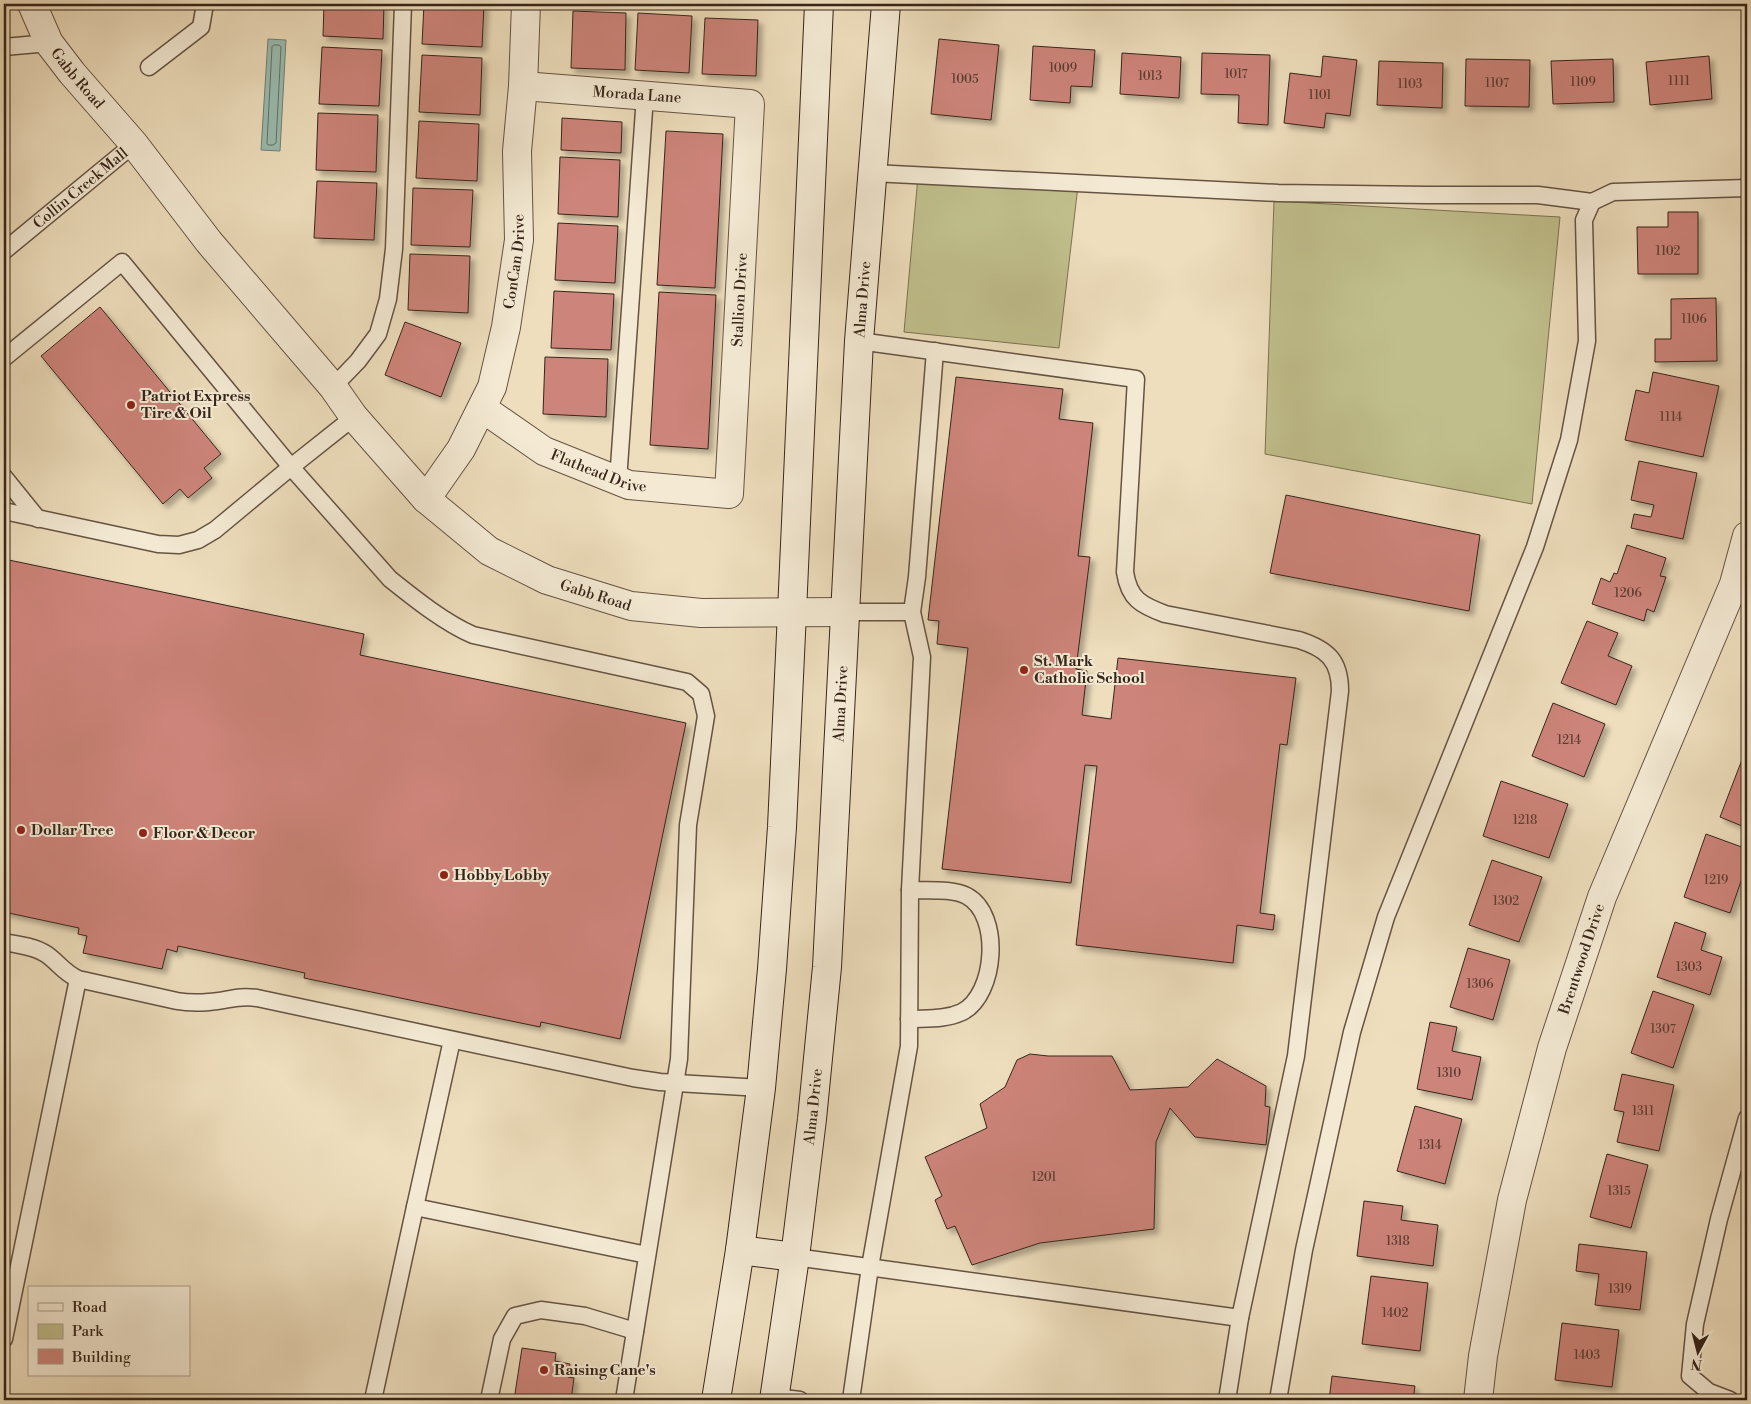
<svg xmlns="http://www.w3.org/2000/svg" width="1751" height="1404" font-family="'Libre Bodoni',serif">
<style>
.green{fill:#c0bf8c;stroke:#7c7253}
.water{fill:#99bcb0;stroke:#728074}
.lines{fill:none;stroke-linecap:round;stroke-linejoin:round}
.shore{stroke:#687065;stroke-width:1}
.building{fill:#cd847a;stroke:#37251a;filter:url(#shadow)}
.service-casing{stroke:#655343;stroke-width:19}
.minor-casing{stroke:#655343;stroke-width:30}
.secondary-casing{stroke:#37251a;stroke-width:30}
.service{stroke:#f4ead4;stroke-width:16}
.minor{stroke:#f4ead4;stroke-width:28}
.secondary{stroke:#f4ead4;stroke-width:28}
.poi-dot{fill:#8f2418;stroke:#f4ead4;stroke-width:2}
.labels{text-anchor:middle;dominant-baseline:central;stroke-width:4;stroke-linejoin:round;paint-order:stroke}
.number-label{font-size:12px;fill:#5c3d32}
.street-label{font-size:15px;fill:#37251a;stroke:#f4ead4}
.poi-label{font-size:15px;font-weight:bold;fill:#37251a;stroke:#f4ead4;text-anchor:start}
</style>
<defs>
<filter id="shadow"><feDropShadow dx="4.5" dy="4.5" stdDeviation="2.5" flood-color="#0004"/></filter>
</defs>
<rect width="100%" height="100%" fill="#eedebd"/>
<filter id="stains"><feTurbulence type="fractalNoise" baseFrequency=".004" numOctaves="4"/><feColorMatrix values="0 0 0 0 .2 0 0 0 0 .09 0 0 0 0 .02 0 0 0 .5 -.17"/></filter>
<radialGradient id="worn" r=".72"><stop offset=".6" stop-color="#630" stop-opacity="0"/><stop offset="1" stop-color="#630" stop-opacity=".3"/></radialGradient>
<path class="green" d="M 918,176 L 1078,186 L 1059,348 L 904,332 Z
M 1274,201 L 1560,217 L 1532,504 L 1265,454 Z"/>
<path class="water" d="M 268,39 L 286,40 L 280,151 L 261,150 Z"/>
<g class="lines">
<path class="shore" d="M 274,45 L 279,45 L 281,47 L 276,143 L 273,145 L 268,145 L 267,143 L 272,47 Z"/>
</g>
<path class="building" d="M 324,4 L 384,4 L 383,39 L 323,36 Z
M 424,4 L 484,4 L 482,47 L 422,44 Z
M 573,11 L 626,13 L 625,70 L 571,68 Z
M 638,13 L 692,16 L 689,73 L 635,70 Z
M 705,18 L 758,20 L 756,76 L 702,74 Z
M 939,39 L 999,45 L 991,120 L 931,114 Z
M 1033,46 L 1095,50 L 1092,87 L 1071,86 L 1070,103 L 1030,100 Z
M 322,47 L 382,50 L 379,106 L 319,104 Z
M 1122,53 L 1181,57 L 1179,98 L 1120,94 Z
M 1202,53 L 1270,55 L 1268,125 L 1238,123 L 1239,95 L 1201,94 Z
M 422,55 L 482,58 L 480,115 L 419,112 Z
M 1323,56 L 1357,60 L 1350,116 L 1326,113 L 1324,128 L 1284,123 L 1290,73 L 1321,77 Z
M 1709,56 L 1712,99 L 1650,105 L 1646,62 Z
M 1466,59 L 1530,60 L 1529,107 L 1465,106 Z
M 1613,59 L 1614,102 L 1553,104 L 1551,61 Z
M 1379,61 L 1443,63 L 1442,108 L 1377,105 Z
M 318,113 L 378,115 L 376,172 L 316,170 Z
M 562,118 L 622,122 L 621,153 L 561,150 Z
M 419,121 L 479,124 L 477,181 L 416,178 Z
M 666,131 L 723,134 L 715,288 L 657,285 Z
M 560,157 L 620,160 L 618,217 L 558,214 Z
M 317,181 L 377,183 L 374,240 L 314,238 Z
M 413,188 L 473,190 L 470,247 L 411,245 Z
M 1668,212 L 1698,212 L 1698,274 L 1638,274 L 1637,227 L 1668,227 Z
M 558,223 L 618,226 L 615,283 L 555,280 Z
M 410,254 L 470,256 L 468,313 L 408,310 Z
M 554,291 L 614,294 L 611,350 L 551,348 Z
M 659,292 L 716,295 L 708,449 L 650,445 Z
M 1716,298 L 1717,361 L 1655,362 L 1655,339 L 1671,339 L 1671,299 Z
M 100,307 L 221,454 L 204,468 L 212,478 L 188,498 L 180,489 L 163,504 L 41,356 Z
M 405,322 L 461,343 L 441,397 L 385,375 Z
M 545,357 L 608,359 L 606,417 L 543,414 Z
M 1653,372 L 1719,386 L 1703,457 L 1625,440 L 1636,390 L 1649,393 Z
M 956,377 L 1063,389 L 1059,419 L 1093,423 L 1078,556 L 1090,557 L 1076,669 L 1087,671 L 1082,715 L 1111,719 L 1118,658 L 1296,678 L 1287,745 L 1280,744 L 1260,913 L 1275,915 L 1273,930 L 1237,925 L 1233,963 L 1076,945 L 1097,766 L 1085,765 L 1071,883 L 942,869 L 968,648 L 937,644 L 939,621 L 928,620 Z
M 1639,461 L 1697,473 L 1683,539 L 1631,528 L 1634,514 L 1651,517 L 1654,505 L 1631,500 Z
M 1286,495 L 1480,535 L 1469,611 L 1270,573 Z
M 1627,545 L 1666,558 L 1660,576 L 1666,577 L 1654,612 L 1647,609 L 1644,621 L 1592,604 L 1601,578 L 1610,582 L 1614,573 L 1617,574 Z
M 4,559 L 364,634 L 360,655 L 686,723 L 620,1039 L 541,1022 L 540,1027 L 304,978 L 305,973 L 178,946 L 177,952 L 167,949 L 162,969 L 83,953 L 87,936 L 78,934 L 79,928 L 4,912 Z
M 1587,621 L 1618,633 L 1608,656 L 1632,666 L 1616,705 L 1561,683 Z
M 1553,703 L 1605,724 L 1584,777 L 1532,756 Z
M 1743,757 L 1747,759 L 1747,828 L 1720,817 Z
M 1501,781 L 1568,804 L 1549,858 L 1483,836 Z
M 1706,834 L 1747,849 L 1747,864 L 1730,913 L 1684,897 Z
M 1492,860 L 1542,877 L 1519,942 L 1469,925 Z
M 1675,922 L 1706,933 L 1701,950 L 1722,957 L 1710,995 L 1657,977 Z
M 1468,948 L 1510,960 L 1493,1020 L 1450,1007 Z
M 1653,991 L 1694,1005 L 1673,1068 L 1631,1053 Z
M 1430,1022 L 1457,1027 L 1452,1051 L 1481,1057 L 1472,1100 L 1417,1089 Z
M 1030,1054 L 1048,1056 L 1112,1056 L 1130,1090 L 1188,1087 L 1217,1059 L 1266,1086 L 1265,1106 L 1270,1107 L 1266,1145 L 1195,1137 L 1170,1108 L 1156,1142 L 1154,1229 L 1040,1243 L 972,1265 L 955,1226 L 947,1229 L 935,1200 L 942,1196 L 925,1157 L 987,1128 L 980,1104 L 1005,1087 L 1017,1060 Z
M 1622,1074 L 1674,1085 L 1659,1151 L 1617,1142 L 1624,1112 L 1614,1110 Z
M 1415,1106 L 1462,1119 L 1445,1184 L 1397,1171 Z
M 1607,1154 L 1648,1165 L 1631,1228 L 1590,1217 Z
M 1364,1201 L 1403,1206 L 1401,1220 L 1438,1225 L 1433,1266 L 1357,1256 Z
M 1579,1244 L 1647,1252 L 1640,1310 L 1595,1305 L 1599,1274 L 1576,1271 Z
M 1371,1276 L 1428,1283 L 1420,1351 L 1362,1344 Z
M 1562,1323 L 1619,1330 L 1612,1387 L 1555,1380 Z
M 522,1348 L 556,1353 L 555,1361 L 570,1364 L 568,1377 L 574,1378 L 571,1400 L 514,1400 Z
M 1332,1376 L 1415,1386 L 1413,1400 L 1329,1400 Z"/>
<g class="lines">
<g class="service-casing">
<g id="service">
<path d="M 4,47 L 49,43"/>
<path d="M 149,67 L 201,27 L 205,4"/>
<path d="M 872,173 L 1278,193 L 1427,195 L 1538,195 L 1592,202"/>
<path id="s1" d="M 4,251 L 134,144"/>
<path d="M 859,341 L 1136,379 L 1125,572 C 1129,599 1141,605 1165,614 L 1299,640 C 1327,649 1340,660 1340,691 L 1296,1056 L 1240,1318"/>
<path d="M 4,358 L 122,262 L 291,467 L 390,579 C 415,599 445,623 473,635 L 687,682 L 701,694 L 706,716 L 688,825 L 679,1059 L 624,1400"/>
<path d="M 333,387 L 358,361 L 378,334 L 388,299 L 394,249 L 403,4"/>
<path d="M 4,477 L 38,519"/>
<path d="M 618,481 L 645,96"/>
<path d="M 4,511 L 158,544 L 179,545 L 198,540 L 215,530 L 291,467 L 354,417"/>
<path d="M 846,612 L 912,612"/>
<path d="M 4,942 C 18,945 34,946 46,954 C 59,963 63,972 78,979 L 177,1001 C 188,1003 198,1003 209,1002 C 227,1001 237,995 257,998 L 633,1078 L 660,1082 L 761,1088"/>
<path d="M 909,1019 C 927,1018 945,1020 962,1012 C 996,995 1002,915 967,896 C 952,888 927,891 910,890"/>
<path d="M 415,1207 L 452,1040"/>
<path d="M 795,1257 L 1240,1318 L 1227,1400"/>
<path d="M 4,1339 L 78,979"/>
<path d="M 775,1397 L 800,1400"/>
<path d="M 373,1400 L 415,1207 L 647,1255"/>
<path d="M 489,1400 L 502,1339 L 515,1316 L 541,1310 L 585,1316 L 635,1331"/>
<path d="M 851,1400 L 870,1267 L 909,1046 L 910,890 L 922,657 L 912,612 L 917,577 L 935,351"/>
<path d="M 1278,1400 L 1304,1250 L 1352,1032 L 1386,917 L 1535,547 L 1569,440 L 1587,341 L 1584,220 L 1592,202 L 1613,192 L 1747,188"/>
<path d="M 1730,1400 L 1709,1392 L 1690,1376 L 1695,1324 L 1719,1219 L 1747,1118"/>
</g>
</g>
<g class="minor-casing">
<g id="minor">
<path id="s2" d="M 32,4 L 49,43 L 72,73 L 134,144 L 209,242 L 333,387 L 354,417 L 426,499 L 489,551 L 547,580 L 631,606 L 701,613 L 846,612"/>
<path id="s3" d="M 482,408 L 544,451 L 629,485 L 729,494 L 750,104 L 523,86"/>
<path id="s4" d="M 426,499 L 461,449 L 492,387 L 506,327 L 519,240 L 517,151 L 523,86 L 526,4"/>
<path id="s5" d="M 1478,1400 L 1483,1356 L 1512,1200 L 1552,1048 L 1602,897 L 1734,584 L 1747,536"/>
</g>
</g>
<g class="secondary-casing">
<g id="secondary">
<path d="M 740,1250 L 795,1257"/>
<path d="M 716,1400 L 740,1250 L 761,1088 L 772,969 L 782,827 L 792,612 L 819,4"/>
<path id="s6" d="M 774,1400 L 795,1257 L 812,1119 L 827,967 L 859,341 L 886,4"/>
</g>
</g>
<use href="#service" class="service"/>
<use href="#minor" class="minor"/>
<use href="#secondary" class="secondary"/>
</g>
<g class="poi-dot">
<circle cx="131" cy="405" r="5"/>
<circle cx="1024" cy="670" r="5"/>
<circle cx="21" cy="830" r="5"/>
<circle cx="143" cy="833" r="5"/>
<circle cx="444" cy="875" r="5"/>
<circle cx="544" cy="1370" r="5"/>
</g>
<g class="labels">
<g class="number-label">
<text x="1063" y="68">1009</text>
<text x="1236" y="74">1017</text>
<text x="1150" y="76">1013</text>
<text x="965" y="79">1005</text>
<text x="1679" y="81">1111</text>
<text x="1583" y="82">1109</text>
<text x="1497" y="83">1107</text>
<text x="1410" y="84">1103</text>
<text x="1320" y="95">1101</text>
<text x="1668" y="251">1102</text>
<text x="1694" y="319">1106</text>
<text x="1671" y="417">1114</text>
<text x="1628" y="593">1206</text>
<text x="1569" y="740">1214</text>
<text x="1525" y="820">1218</text>
<text x="1716" y="880">1219</text>
<text x="1506" y="901">1302</text>
<text x="1689" y="967">1303</text>
<text x="1480" y="984">1306</text>
<text x="1663" y="1029">1307</text>
<text x="1449" y="1073">1310</text>
<text x="1643" y="1111">1311</text>
<text x="1430" y="1145">1314</text>
<text x="1044" y="1177">1201</text>
<text x="1619" y="1191">1315</text>
<text x="1398" y="1241">1318</text>
<text x="1620" y="1289">1319</text>
<text x="1395" y="1313">1402</text>
<text x="1587" y="1355">1403</text>
</g>
<g class="street-label">
<text stroke="none"><textPath href="#s2" startOffset="88">Gabb Road</textPath></text>
<text transform="translate(637 95) rotate(4)">Morada Lane</text>
<text stroke="none"><textPath href="#s1" startOffset="99">Collin Creek Mall</textPath></text>
<text stroke="none"><textPath href="#s4" startOffset="258">ConCan Drive</textPath></text>
<text stroke="none"><textPath href="#s3" startOffset="462">Stallion Drive</textPath></text>
<text stroke="none"><textPath href="#s6" startOffset="1105">Alma Drive</textPath></text>
<text stroke="none"><textPath href="#s3" startOffset="134">Flathead Drive</textPath></text>
<text stroke="none"><textPath href="#s2" startOffset="832">Gabb Road</textPath></text>
<text stroke="none"><textPath href="#s6" startOffset="700">Alma Drive</textPath></text>
<text stroke="none"><textPath href="#s5" startOffset="454">Brentwood Drive</textPath></text>
<text stroke="none"><textPath href="#s6" startOffset="296">Alma Drive</textPath></text>
</g>
<g class="poi-label">
<text x="141" y="396">Patriot Express<tspan x="141" dy="17">Tire &amp; Oil</tspan></text>
<text x="1034" y="661">St. Mark<tspan x="1034" dy="17">Catholic School</tspan></text>
<text x="31" y="830">Dollar Tree</text>
<text x="153" y="833">Floor &amp; Decor</text>
<text x="454" y="875">Hobby Lobby</text>
<text x="554" y="1370">Raising Cane's</text>
</g>
</g>
<rect width="1751" height="1404" fill="none" stroke="#eedebd" stroke-width="20"/>
<rect x="5" y="5" width="1741" height="1394" fill="none" stroke="#37251a" stroke-width="2.5"/>
<rect x="10" y="10" width="1731" height="1384" fill="none" stroke="#37251a"/>
<rect x="28" y="1286" width="162" height="90" fill="#f4ead4" stroke="#a89b8a"/>
<rect x="38" y="1303" width="25" height="8" fill="#f4ead4" stroke="#a89b8a"/>
<text x="72" y="1312" font-size="15" fill="#37251a">Road</text>
<rect x="38" y="1324" width="25" height="15" fill="#c0bf8c" stroke="#a89b8a"/>
<text x="72" y="1336" font-size="15" fill="#37251a">Park</text>
<rect x="38" y="1349" width="25" height="15" fill="#cd847a" stroke="#a89b8a"/>
<text x="72" y="1362" font-size="15" fill="#37251a">Building</text>
<g transform="translate(1698 1352) rotate(187)" stroke="#f4ead4" stroke-width="4" paint-order="stroke">
<path d="M0-4L9 19L0 12L-9 19Z" fill="#37251a"/>
<text y="-8" font-size="14" font-weight="bold" text-anchor="middle" fill="#37251a">N</text>
</g>
<rect width="100%" height="100%" filter="url(#stains)"/>
<rect width="100%" height="100%" fill="url(#worn)"/>
</svg>
